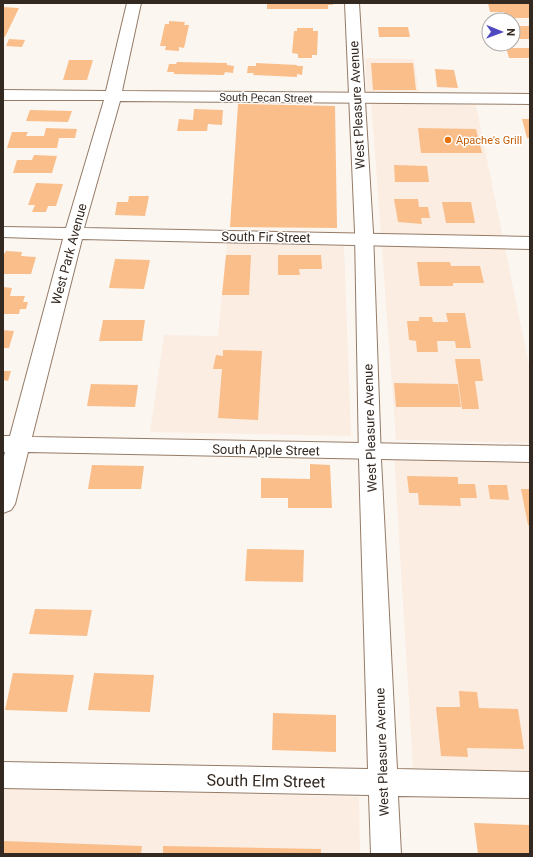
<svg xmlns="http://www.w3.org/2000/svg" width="533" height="857" font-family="Roboto,sans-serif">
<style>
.built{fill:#fbede2}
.building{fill:#fabe8a}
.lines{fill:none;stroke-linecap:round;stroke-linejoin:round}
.minor-casing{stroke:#947b67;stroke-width:2}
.tertiary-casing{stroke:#947b67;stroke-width:2}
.minor{fill:#fff;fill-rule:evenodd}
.tertiary{fill:#fff;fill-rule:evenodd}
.food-dot{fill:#e8710a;stroke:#fff;stroke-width:1.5}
.labels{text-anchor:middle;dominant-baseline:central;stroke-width:3;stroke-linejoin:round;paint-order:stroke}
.far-street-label{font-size:11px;fill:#342921;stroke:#fff}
.far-food-label{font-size:11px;fill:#c56008;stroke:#fff;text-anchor:start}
.street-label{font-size:13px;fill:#342921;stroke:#fff}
.near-street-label{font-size:16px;fill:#342921;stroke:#fff}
</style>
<rect width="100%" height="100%" fill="#fcf6f1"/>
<path class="built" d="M 365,58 L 414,59 L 419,93 L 367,93 Z
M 371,100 L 475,101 L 530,370 L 530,443 L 396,440 Z
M 227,243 L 344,246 L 351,436 L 150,432 L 164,335 L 218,336 Z
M 394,454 L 530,458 L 530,771 L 413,768 Z
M 3,787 L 359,797 L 360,854 L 3,854 Z"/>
<path class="building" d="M 267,3 L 333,3 L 333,5 L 328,5 L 328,9 L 267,9 Z
M 488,3 L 530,3 L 530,18 L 506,18 L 504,12 L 490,12 Z
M 3,7 L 19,8 L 5,37 L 3,37 Z
M 169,21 L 185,22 L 184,25 L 189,25 L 184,48 L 179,47 L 179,51 L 165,50 L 166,46 L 160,46 L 165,24 L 169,24 Z
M 513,26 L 530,26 L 530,39 L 513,39 Z
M 378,27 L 408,27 L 410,37 L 379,37 Z
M 297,28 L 313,28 L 313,31 L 318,31 L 317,55 L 312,55 L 312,58 L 298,58 L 298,54 L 292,53 L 294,31 L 297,31 Z
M 9,39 L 25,40 L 22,47 L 6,46 Z
M 506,48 L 530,48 L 530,58 L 509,58 Z
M 69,60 L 93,60 L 87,80 L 63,80 Z
M 177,62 L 227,63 L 227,65 L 234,66 L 233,73 L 225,72 L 224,75 L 174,74 L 174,72 L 167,72 L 169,64 L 176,64 Z
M 256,63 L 297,65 L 297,66 L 303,66 L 302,75 L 297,74 L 297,77 L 253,75 L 254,73 L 247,73 L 248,66 L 256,66 Z
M 371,63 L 413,63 L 416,90 L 373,90 Z
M 435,69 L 454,70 L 458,88 L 437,87 Z
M 238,104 L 335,106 L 337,228 L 230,227 Z
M 194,109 L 223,110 L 222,125 L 208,124 L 207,131 L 177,131 L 179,119 L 193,120 Z
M 30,110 L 72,111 L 68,122 L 26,121 Z
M 522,119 L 530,119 L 530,138 L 527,138 Z
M 46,128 L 77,129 L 75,138 L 59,138 L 57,148 L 7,148 L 12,132 L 28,132 L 26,136 L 44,136 Z
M 418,128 L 476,129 L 482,153 L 421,153 Z
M 34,155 L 57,156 L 52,173 L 13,173 L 17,160 L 32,160 Z
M 394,165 L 427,166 L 429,182 L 395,182 Z
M 36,183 L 63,184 L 56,206 L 48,206 L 46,212 L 32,212 L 35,205 L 28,205 Z
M 129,196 L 149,196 L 145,216 L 115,215 L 117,202 L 128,202 Z
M 394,199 L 418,199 L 419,207 L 428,207 L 430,218 L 421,218 L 422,224 L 398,222 Z
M 442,202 L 471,202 L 475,223 L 446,223 Z
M 6,251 L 22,252 L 21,256 L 36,257 L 31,274 L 3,274 L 3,256 Z
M 226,255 L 251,255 L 249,295 L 222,295 Z
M 278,255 L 321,255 L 322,269 L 299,269 L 300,275 L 278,275 Z
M 115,259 L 150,260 L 144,289 L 109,288 Z
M 417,262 L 450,262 L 451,266 L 480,266 L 484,283 L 453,283 L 453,286 L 420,286 Z
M 3,287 L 12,288 L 10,296 L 25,296 L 23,302 L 28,302 L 26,309 L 20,309 L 19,314 L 3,314 Z
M 446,313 L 465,313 L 471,348 L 456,348 L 455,341 L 437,341 L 438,352 L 417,352 L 416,341 L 409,340 L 407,321 L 419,321 L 419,317 L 432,317 L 433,322 L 448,322 Z
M 103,320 L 145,320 L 142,341 L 99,341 Z
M 3,330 L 14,331 L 9,348 L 3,348 Z
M 223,350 L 262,351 L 258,420 L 218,418 L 222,369 L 213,369 L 216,355 L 223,356 Z
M 455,359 L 480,359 L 483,381 L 475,381 L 479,409 L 462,409 Z
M 3,371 L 11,371 L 8,381 L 3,380 Z
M 394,383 L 458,384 L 461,407 L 396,407 Z
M 91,384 L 138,385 L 135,407 L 87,406 Z
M 310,464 L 330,465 L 332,508 L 288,508 L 288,498 L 261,498 L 261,478 L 310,479 Z
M 92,465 L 144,466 L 141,489 L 88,489 Z
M 407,476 L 458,477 L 458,484 L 475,484 L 477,498 L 460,498 L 461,506 L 419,505 L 418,493 L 409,493 Z
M 488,485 L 507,485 L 509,500 L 490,499 Z
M 521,489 L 530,489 L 530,525 L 528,525 Z
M 247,549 L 304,550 L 303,582 L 245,581 Z
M 35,609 L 92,610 L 87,636 L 29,634 Z
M 13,673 L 74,675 L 67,712 L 5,710 Z
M 94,673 L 154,675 L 150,712 L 88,710 Z
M 459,691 L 477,692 L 479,708 L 518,709 L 524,749 L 467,748 L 468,757 L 441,756 L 436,707 L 460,707 Z
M 273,713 L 336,715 L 336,752 L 272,750 Z
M 474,823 L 530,825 L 530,854 L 478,854 Z
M 3,841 L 142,846 L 141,854 L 3,854 Z
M 163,846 L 321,849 L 321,854 L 163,854 Z"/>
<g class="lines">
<g class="minor-casing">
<path id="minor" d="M 127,3 L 141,3 L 122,91 L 530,94 L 530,104 L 120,101 L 84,228 L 530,237 L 530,249 L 82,239 L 32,437 L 530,446 L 530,462 L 28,452 L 15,504 L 11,510 L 3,513 L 3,461 L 5,452 L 3,452 L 3,436 L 10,436 L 63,239 L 3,237 L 3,227 L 66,228 L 104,100 L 3,100 L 3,90 L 106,91 Z"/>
</g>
<g class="tertiary-casing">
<path id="tertiary" d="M 345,3 L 359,3 L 373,232 L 381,459 L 397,769 L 530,772 L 530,798 L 398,796 L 401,854 L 371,854 L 369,795 L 3,788 L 3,762 L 368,769 L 359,459 L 355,232 Z"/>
</g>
<use href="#minor" class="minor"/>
<use href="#tertiary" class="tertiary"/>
</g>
<circle class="food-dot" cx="448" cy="140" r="4"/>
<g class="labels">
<g class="far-street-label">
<text transform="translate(266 98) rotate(1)">South Pecan Street</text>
</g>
<g class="far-food-label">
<text x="456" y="140">Apache's Grill</text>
</g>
<g class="street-label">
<text transform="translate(357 105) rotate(-93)">West Pleasure Avenue</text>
<text transform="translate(266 237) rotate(1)">South Fir Street</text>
<text transform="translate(69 254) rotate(-75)">West Park Avenue</text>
<text transform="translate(370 428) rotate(-92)">West Pleasure Avenue</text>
<text transform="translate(266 450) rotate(1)">South Apple Street</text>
<text transform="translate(382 752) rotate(-92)">West Pleasure Avenue</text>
</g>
<g class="near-street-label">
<text transform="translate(266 781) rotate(1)">South Elm Street</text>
</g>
</g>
<rect width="533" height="857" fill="none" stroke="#342921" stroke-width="8"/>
<g transform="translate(501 32) rotate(91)"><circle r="19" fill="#ffffff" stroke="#aea9a6"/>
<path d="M0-3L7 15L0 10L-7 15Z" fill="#5048bf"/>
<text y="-6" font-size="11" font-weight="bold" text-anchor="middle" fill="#342921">N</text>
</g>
</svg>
